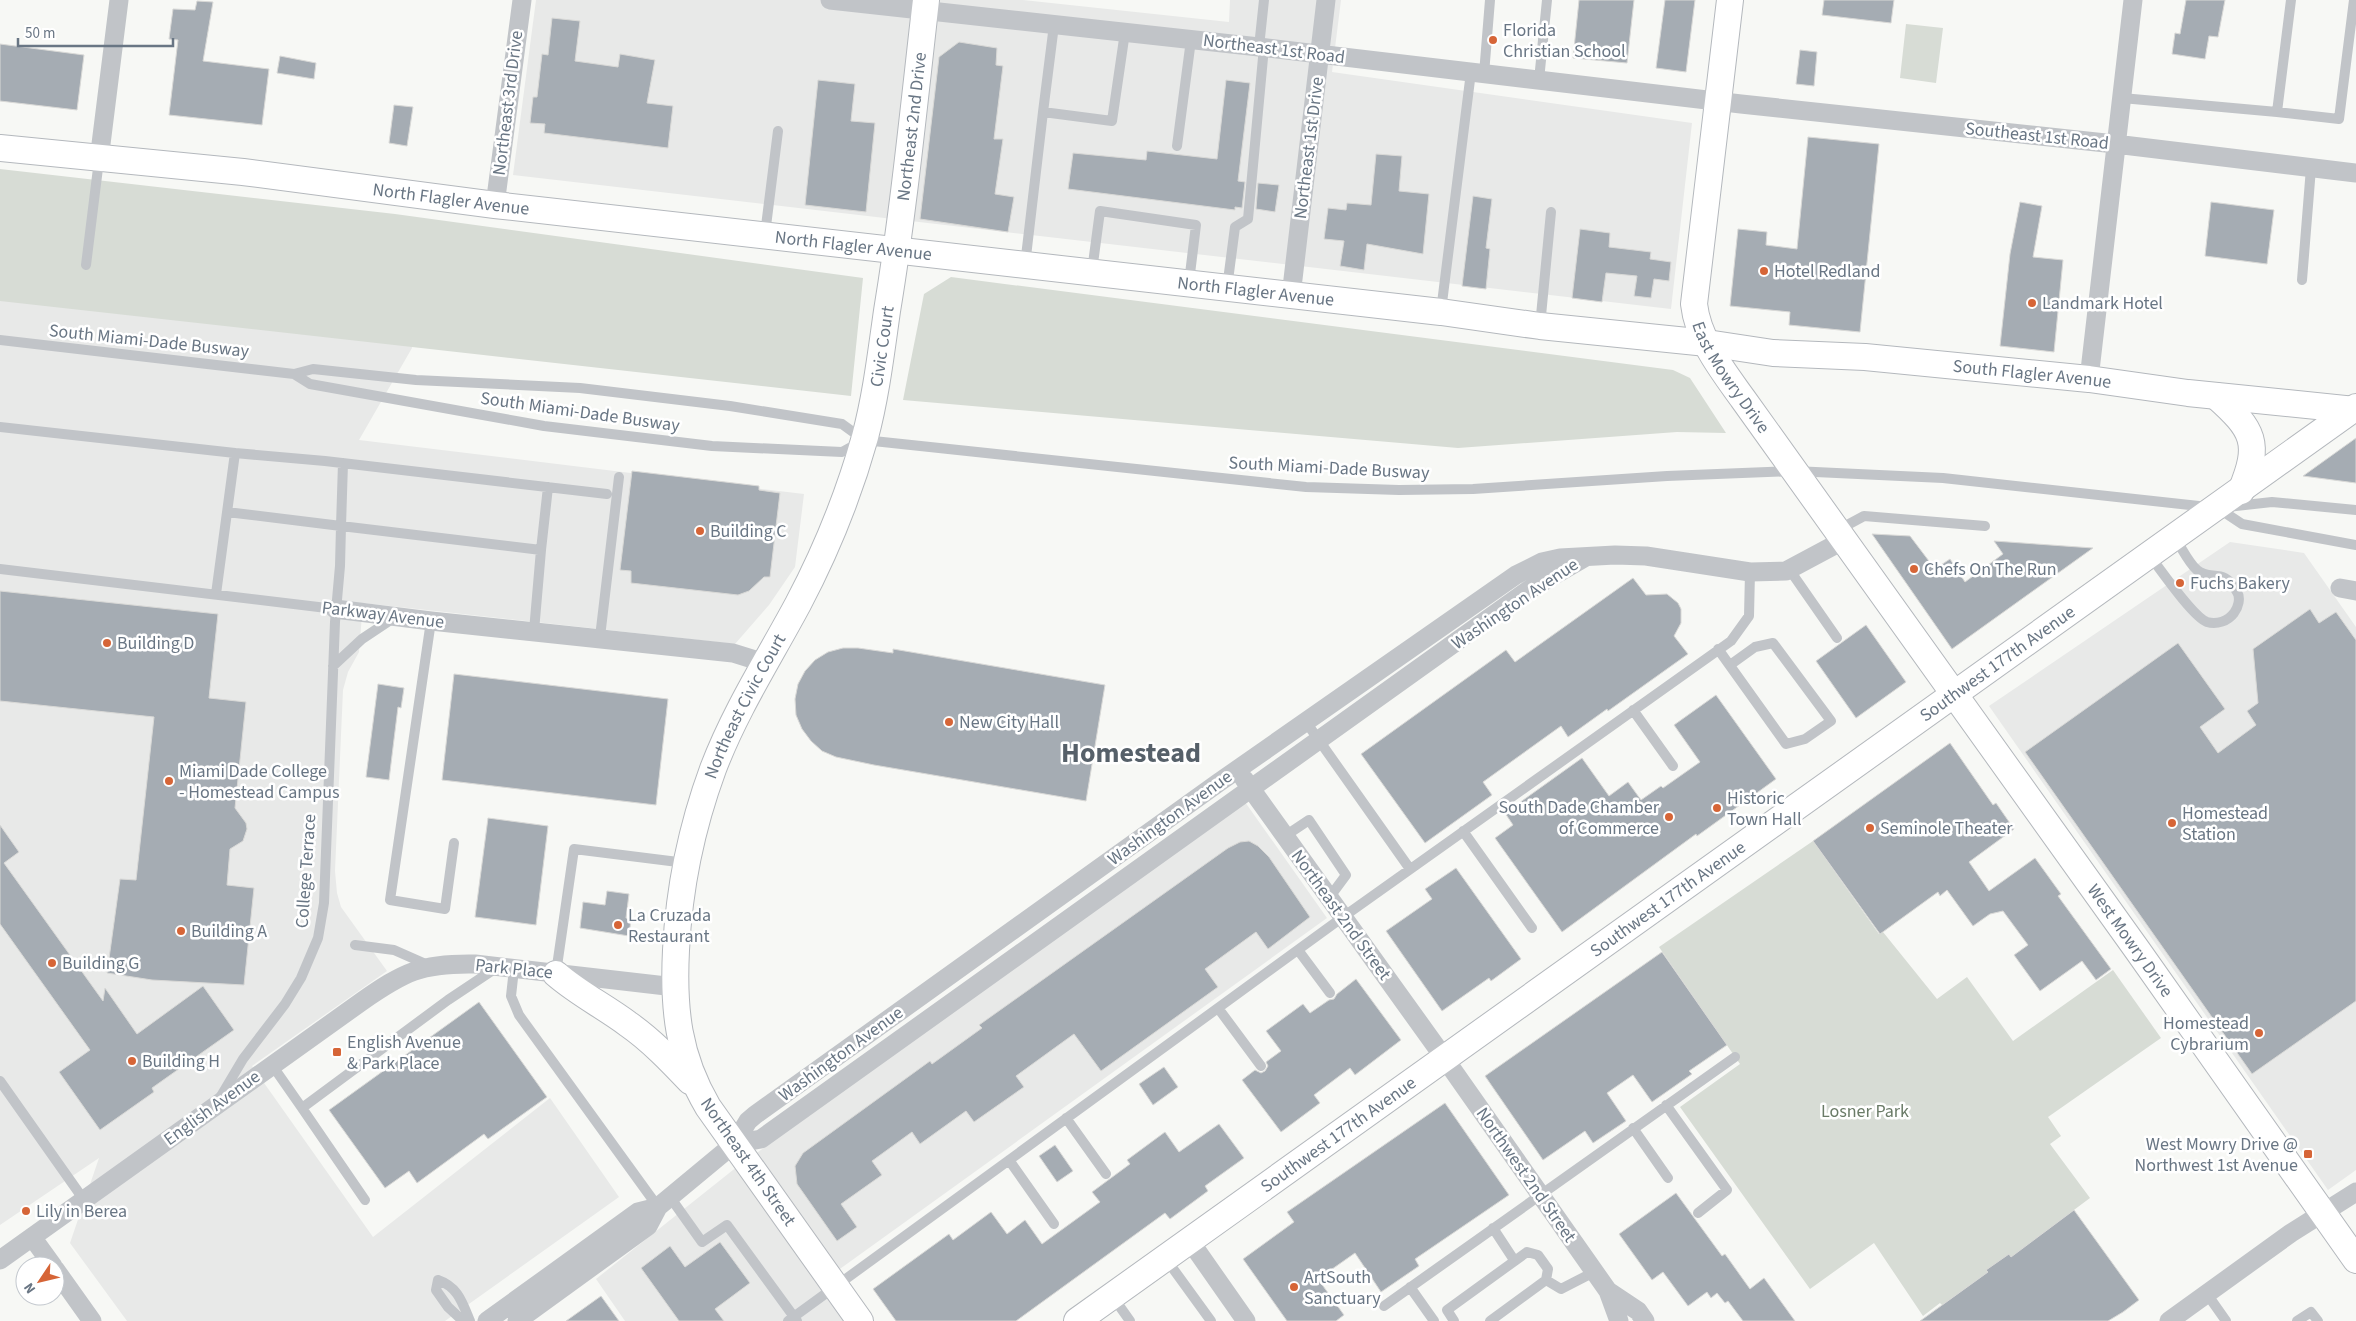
<svg xmlns="http://www.w3.org/2000/svg" width="2356" height="1321" font-family="'Source Sans 3',sans-serif">
<style>
.built{fill:#e8e9e8}
.green{fill:#d7dcd5}
.building{fill:#a5acb3;stroke:#d9d9d7}
.lines{fill:none;stroke-linecap:round;stroke-linejoin:round}
.secondary-casing{stroke:#b4b8bd;stroke-width:28}
.lane{stroke:#c1c4c8;stroke-width:10}
.street{stroke:#c1c4c8;stroke-width:19}
.secondary{stroke:#fff;stroke-width:26}
.poi-dot{fill:#d66537;stroke:#fff;stroke-width:2}
.labels{text-anchor:middle;dominant-baseline:central;stroke-width:5;stroke-linejoin:round;paint-order:stroke}
.poi-label{font-size:18px;fill:#697684;stroke:#fff;text-anchor:start}
.street-label{font-size:18px;fill:#697684;stroke:#fff}
.park-label{font-size:18px;fill:#6a7b67;stroke:#fff}
.town-label{font-size:28px;font-weight:bold;fill:#566069;stroke:#fff}
</style>
<rect width="100%" height="100%" fill="#f7f8f5"/>
<path class="built" d="M 536,0 L 1023,0 L 1229,22 L 1230,0 L 1341,0 L 1332,72 L 1692,123 L 1671,309 L 513,175 Z
M 0,171 L 431,220 L 412,348 L 359,440 L 804,494 L 795,567 L 769,605 L 735,644 L 363,603 L 359,652 L 348,672 L 343,690 L 335,871 L 337,893 L 341,907 L 387,971 L 252,1066 L 373,1237 L 550,1098 L 619,1197 L 445,1321 L 127,1321 L 70,1243 L 99,1158 L 0,1225 Z
M 2230,542 L 2304,553 L 2356,627 L 2356,1170 L 2328,1190 L 1989,706 Z
M 1245,802 L 1327,918 L 819,1284 L 845,1321 L 625,1321 L 596,1279 L 733,1170 Z"/>
<path class="green" d="M 1906,24 L 1943,28 L 1936,83 L 1900,78 Z
M 0,169 L 395,214 L 863,278 L 851,396 L 0,301 Z
M 951,277 L 1673,370 L 1690,378 L 1726,433 L 1677,432 L 1458,448 L 903,400 L 924,294 Z
M 1813,841 L 1879,934 L 1883,932 L 1937,999 L 1967,977 L 2013,1041 L 2113,970 L 2161,1038 L 2048,1117 L 2061,1136 L 2050,1144 L 2090,1198 L 2011,1257 L 2009,1254 L 1986,1270 L 1988,1272 L 1942,1305 L 1940,1303 L 1923,1316 L 1874,1243 L 1810,1289 L 1680,1107 L 1740,1064 L 1659,947 Z"/>
<path class="building" d="M 1579,0 L 1634,0 L 1627,63 L 1573,58 Z
M 1665,0 L 1695,0 L 1686,72 L 1656,68 Z
M 1824,0 L 1894,0 L 1891,23 L 1822,15 Z
M 2186,0 L 2225,0 L 2218,37 L 2209,36 L 2205,59 L 2172,54 L 2175,33 L 2180,34 Z
M 197,1 L 213,2 L 203,61 L 269,69 L 262,125 L 169,115 L 178,40 L 169,39 L 173,9 L 195,10 Z
M 552,18 L 580,21 L 575,61 L 618,67 L 620,54 L 655,60 L 647,103 L 673,106 L 668,148 L 544,133 L 545,124 L 530,123 L 533,97 L 537,97 L 542,54 L 548,55 Z
M 959,42 L 997,48 L 996,65 L 1003,66 L 994,139 L 1003,139 L 995,194 L 1014,197 L 1008,232 L 920,219 L 939,57 Z
M 0,44 L 84,55 L 77,110 L 0,101 Z
M 1800,50 L 1817,52 L 1814,86 L 1796,84 Z
M 280,56 L 316,63 L 314,79 L 277,73 Z
M 818,80 L 855,84 L 851,121 L 875,123 L 866,212 L 805,205 Z
M 1226,80 L 1250,83 L 1238,181 L 1245,182 L 1242,208 L 1235,207 L 1235,210 L 1068,189 L 1073,153 L 1146,160 L 1147,151 L 1217,159 Z
M 394,105 L 413,107 L 407,146 L 389,143 Z
M 1808,137 L 1879,144 L 1860,332 L 1789,325 L 1790,312 L 1730,306 L 1738,229 L 1767,232 L 1766,245 L 1797,249 Z
M 1376,154 L 1402,156 L 1399,191 L 1429,194 L 1423,254 L 1367,244 L 1364,270 L 1340,266 L 1344,241 L 1324,239 L 1328,208 L 1346,210 L 1347,203 L 1371,205 Z
M 1258,183 L 1279,185 L 1275,212 L 1256,209 Z
M 1473,196 L 1492,199 L 1486,248 L 1490,249 L 1486,289 L 1462,286 Z
M 2020,202 L 2042,206 L 2033,257 L 2063,260 L 2054,352 L 2000,346 L 2010,254 Z
M 2211,202 L 2274,210 L 2267,264 L 2205,256 Z
M 1580,229 L 1610,233 L 1609,247 L 1651,252 L 1650,259 L 1671,262 L 1669,281 L 1654,279 L 1651,298 L 1634,296 L 1637,276 L 1606,273 L 1602,302 L 1572,298 Z
M 2356,438 L 2356,483 L 2303,476 Z
M 632,471 L 759,486 L 759,490 L 780,493 L 770,577 L 764,577 L 749,591 L 738,595 L 631,583 L 631,571 L 620,570 Z
M 1872,534 L 1910,536 L 1935,569 L 1950,559 L 1965,582 L 2003,554 L 1994,541 L 2093,548 L 1952,649 Z
M 1633,578 L 1646,595 L 1667,594 L 1678,603 L 1681,609 L 1681,623 L 1674,636 L 1688,654 L 1608,711 L 1607,709 L 1568,737 L 1561,726 L 1483,782 L 1492,795 L 1425,843 L 1361,754 L 1506,650 L 1515,662 Z
M 0,591 L 218,614 L 209,698 L 246,702 L 235,808 L 246,823 L 247,829 L 243,841 L 230,849 L 227,885 L 254,888 L 244,985 L 152,980 L 107,973 L 120,879 L 136,880 L 154,717 L 0,701 Z
M 2310,609 L 2319,623 L 2336,612 L 2356,640 L 2356,1001 L 2252,1074 L 2025,752 L 2178,643 L 2225,709 L 2200,727 L 2218,753 L 2256,725 L 2247,711 L 2258,703 L 2253,649 Z
M 1866,625 L 1906,682 L 1856,718 L 1816,661 Z
M 843,648 L 858,648 L 893,653 L 893,649 L 1105,685 L 1086,801 L 874,765 L 836,757 L 822,751 L 811,741 L 802,729 L 796,715 L 795,699 L 798,684 L 805,671 L 815,660 L 828,652 Z
M 454,674 L 668,699 L 656,805 L 442,780 Z
M 378,684 L 404,688 L 401,708 L 398,707 L 389,780 L 366,777 Z
M 1716,695 L 1776,779 L 1697,836 L 1696,834 L 1562,932 L 1495,838 L 1513,825 L 1505,813 L 1582,758 L 1609,796 L 1628,782 L 1641,800 L 1661,786 L 1663,788 L 1700,762 L 1674,725 Z
M 1950,743 L 1993,805 L 1996,803 L 2014,829 L 1969,862 L 1989,891 L 2035,858 L 2061,894 L 2058,896 L 2111,969 L 2096,980 L 2082,961 L 2040,991 L 2014,955 L 2028,945 L 2003,911 L 1990,914 L 1973,926 L 1947,890 L 1940,896 L 1938,892 L 1880,934 L 1813,841 Z
M 488,818 L 548,826 L 536,925 L 475,917 Z
M 0,825 L 19,852 L 4,863 L 103,1001 L 105,988 L 137,1034 L 203,986 L 234,1030 L 152,1088 L 154,1092 L 100,1130 L 59,1072 L 90,1050 L 0,924 Z
M 1249,841 L 1258,846 L 1269,857 L 1310,917 L 1268,949 L 1256,932 L 1205,969 L 1218,987 L 1101,1071 L 1074,1034 L 1016,1076 L 1024,1087 L 974,1122 L 966,1111 L 920,1144 L 912,1132 L 872,1161 L 882,1175 L 841,1204 L 857,1227 L 837,1241 L 797,1184 L 795,1166 L 803,1153 L 930,1061 L 932,1064 L 982,1028 L 979,1025 L 1228,848 L 1240,842 Z
M 1456,868 L 1521,959 L 1491,981 L 1489,978 L 1442,1011 L 1386,931 L 1432,899 L 1425,889 Z
M 607,891 L 629,894 L 626,918 L 631,919 L 629,936 L 580,928 L 583,902 L 605,905 Z
M 1662,952 L 1727,1045 L 1689,1071 L 1692,1074 L 1652,1102 L 1633,1075 L 1607,1093 L 1626,1121 L 1593,1143 L 1585,1131 L 1543,1160 L 1485,1076 Z
M 1356,979 L 1401,1040 L 1355,1075 L 1350,1068 L 1314,1095 L 1320,1103 L 1281,1132 L 1242,1080 L 1255,1070 L 1261,1073 L 1265,1071 L 1268,1066 L 1266,1062 L 1281,1051 L 1266,1031 L 1303,1004 L 1310,1013 L 1329,1000 L 1334,999 L 1337,994 Z
M 479,1002 L 547,1097 L 488,1139 L 484,1134 L 417,1183 L 409,1171 L 385,1188 L 329,1110 Z
M 1164,1067 L 1178,1087 L 1153,1105 L 1139,1084 Z
M 1445,1103 L 1509,1195 L 1415,1259 L 1419,1266 L 1381,1292 L 1355,1253 L 1318,1279 L 1344,1315 L 1336,1321 L 1287,1321 L 1243,1259 L 1294,1222 L 1287,1212 Z
M 1219,1124 L 1244,1158 L 1205,1186 L 1208,1191 L 1170,1219 L 1165,1213 L 1016,1321 L 896,1321 L 873,1289 L 949,1234 L 953,1240 L 991,1212 L 1007,1234 L 1025,1220 L 1042,1244 L 1100,1202 L 1092,1192 L 1130,1164 L 1127,1160 L 1165,1132 L 1179,1152 Z
M 1055,1145 L 1073,1171 L 1057,1182 L 1039,1156 Z
M 1676,1193 L 1722,1256 L 1725,1254 L 1750,1289 L 1764,1278 L 1795,1321 L 1743,1321 L 1728,1301 L 1725,1303 L 1717,1293 L 1711,1298 L 1707,1292 L 1688,1306 L 1663,1272 L 1652,1280 L 1619,1234 Z
M 2074,1210 L 2139,1300 L 2123,1312 L 2108,1321 L 1920,1321 L 1988,1272 L 1986,1270 L 2009,1254 L 2011,1257 Z
M 720,1242 L 750,1283 L 715,1309 L 724,1321 L 679,1321 L 641,1268 L 670,1246 L 685,1267 Z
M 601,1296 L 619,1321 L 566,1321 Z"/>
<g class="lines">
<g class="secondary-casing">
<g id="secondary">
<path id="s1" d="M 1730,0 L 1694,304 C 1698,340 1723,371 1743,399 L 2138,951 L 2356,1260"/>
<path id="s2" d="M 0,148 L 243,172 L 495,205 L 1441,312 L 1540,326 L 1707,343 L 1773,353 L 1865,357 L 2089,379 L 2188,393 L 2356,410"/>
<path d="M 2216,396 C 2254,430 2261,443 2241,491"/>
<path d="M 556,974 C 579,994 604,1006 628,1024 C 651,1040 671,1061 690,1081"/>
<path id="s3" d="M 860,1321 L 708,1107 C 678,1056 673,1009 676,950 C 679,889 692,826 713,769 C 735,711 769,658 798,604 C 826,551 849,494 865,437 C 876,396 881,353 887,311 C 904,208 914,104 926,0"/>
<path id="s4" d="M 1077,1321 L 2356,407"/>
</g>
</g>
<path class="lane" d="M 2291,0 L 2277,112 L 2339,119 L 2354,0
M 1054,25 L 1043,112 L 1112,121 L 1125,32
M 1259,47 L 1264,0
M 1484,74 L 1490,0
M 1539,80 L 1547,0
M 2122,98 L 2277,112
M 1177,146 L 1191,40
M 765,234 L 778,131
M 86,265 L 99,160
M 1025,265 L 1043,112
M 1092,271 L 1100,211 L 1196,225 L 1189,282
M 2302,280 L 2311,168
M 1227,288 L 1235,227 L 1248,219 L 1264,47
M 1441,311 L 1471,72
M 1540,326 L 1551,212
M 0,340 L 294,374 L 313,369 L 416,380 L 580,388 L 730,406 L 842,424 L 864,440 L 1306,487 L 1399,490 L 1473,489 L 1667,476 L 1794,471 L 1943,478 L 2208,507
M 294,374 L 310,384 L 544,426 L 712,446 L 842,452 L 860,442
M 0,427 L 235,453
M 2227,507 L 2272,502 L 2356,510
M 2218,508 L 2242,524 L 2356,545
M 227,512 L 341,526 L 343,463
M 1838,530 L 1864,516 L 1985,526
M 541,550 L 548,487
M 2150,556 C 2160,569 2193,617 2207,622 C 2217,625 2228,621 2234,613 C 2238,608 2241,598 2237,592 C 2224,566 2210,582 2197,570 C 2188,562 2182,548 2175,538
M 0,569 L 335,609
M 1789,569 L 1837,638
M 216,594 L 235,453 L 325,461 L 607,494
M 431,621 L 390,900 L 445,909 L 454,843
M 600,637 L 619,477
M 1718,649 L 1786,744 L 1805,739 L 1831,721 L 1773,643 L 1755,647 L 1730,665
M 333,666 L 362,639 L 395,617
M 1633,710 L 1673,766
M 1306,722 L 1410,869
M 1463,831 L 1532,928
M 1285,836 L 1309,820 L 1346,875 L 1329,898
M 355,945 L 394,950 L 428,965
M 1298,950 L 1330,993
M 514,969 L 511,996 L 519,1015 L 658,1207
M 556,973 L 574,849 L 686,863
M 1218,1008 L 1261,1066
M 272,1065 L 302,1108 L 448,1000 L 496,968
M 0,1081 L 84,1200
M 221,1096 L 243,1059 L 285,1004 L 301,978 L 318,938 L 324,903 L 335,622 L 340,566 L 341,526 L 541,550 L 534,631
M 1666,1105 L 1727,1190 L 1698,1213
M 302,1108 L 365,1200
M 1066,1118 L 1106,1174
M 1633,1128 L 1668,1178
M 1009,1160 L 1054,1224
M 670,1197 L 702,1242 L 727,1225 L 797,1321
M 1493,1228 L 1514,1260
M 1166,1259 L 1211,1321
M 1546,1280 L 1561,1289 L 1594,1272
M 1410,1287 L 1434,1321
M 2207,1294 L 2226,1321
M 1113,1297 L 1130,1321
M 1384,1306 L 1735,1057
M 463,1321 L 448,1307 L 436,1290 L 438,1280 C 458,1287 462,1302 470,1321
M 788,1321 L 1343,917 L 1731,641 L 1749,616 L 1750,572
M 1454,1321 L 1447,1310 L 1527,1252 L 1538,1255 L 1548,1269 L 1546,1280 L 1490,1321
M 2297,1321 L 2311,1312 L 2318,1321"/>
<path class="street" d="M 830,0 L 1259,47 L 1741,104 L 2115,144 L 2356,173
M 99,160 L 119,0
M 495,205 L 522,0
M 1291,296 L 1326,0
M 2089,379 L 2133,0
M 2340,588 L 2356,591
M 335,609 L 431,621 L 733,653 L 765,663
M 1244,779 L 1445,1059 L 1608,1291 L 1619,1321
M 734,1144 L 761,1139 L 1527,591 L 1584,558
M 32,1237 L 53,1266
M 1190,1241 L 1246,1321
M 0,1260 L 361,1002 C 404,972 421,963 475,964 L 675,987
M 55,1269 L 92,1321
M 1608,1291 L 1638,1311 L 1645,1321
M 487,1321 L 638,1212 L 658,1207
M 517,1321 L 648,1226 L 658,1207 L 734,1144 L 748,1121 L 755,1115 L 1218,783 L 1516,575 L 1542,562 L 1560,558 L 1615,555 L 1646,556 L 1750,572 L 1786,571 L 1844,540
M 2169,1321 L 2291,1233 L 2356,1192"/>
<use href="#secondary" class="secondary"/>
</g>
<g class="poi-dot">
<circle cx="1493" cy="40" r="5"/>
<circle cx="1764" cy="271" r="5"/>
<circle cx="2032" cy="303" r="5"/>
<circle cx="700" cy="531" r="5"/>
<circle cx="1914" cy="569" r="5"/>
<circle cx="2180" cy="583" r="5"/>
<circle cx="107" cy="643" r="5"/>
<circle cx="949" cy="722" r="5"/>
<circle cx="169" cy="781" r="5"/>
<circle cx="1717" cy="808" r="5"/>
<circle cx="1669" cy="817" r="5"/>
<circle cx="2172" cy="823" r="5"/>
<circle cx="1870" cy="828" r="5"/>
<circle cx="618" cy="925" r="5"/>
<circle cx="181" cy="931" r="5"/>
<circle cx="52" cy="963" r="5"/>
<circle cx="2259" cy="1033" r="5"/>
<rect x="332" y="1047" width="10" height="10" rx="2.5"/>
<circle cx="132" cy="1061" r="5"/>
<rect x="2303" y="1149" width="10" height="10" rx="2.5"/>
<circle cx="26" cy="1211" r="5"/>
<circle cx="1294" cy="1287" r="5"/>
</g>
<g class="labels">
<g class="poi-label">
<text x="1503" y="30">Florida<tspan x="1503" dy="21">Christian School</tspan></text>
<text x="1774" y="271">Hotel Redland</text>
<text x="2042" y="303">Landmark Hotel</text>
<text x="710" y="531">Building C</text>
<text x="1924" y="569">Chefs On The Run</text>
<text x="2190" y="583">Fuchs Bakery</text>
<text x="117" y="643">Building D</text>
<text x="959" y="722">New City Hall</text>
<text x="179" y="771">Miami Dade College<tspan x="179" dy="21">- Homestead Campus</tspan></text>
<text x="1727" y="798">Historic<tspan x="1727" dy="21">Town Hall</tspan></text>
<text x="1659" y="807" text-anchor="end">South Dade Chamber<tspan x="1659" dy="21">of Commerce</tspan></text>
<text x="2182" y="813">Homestead<tspan x="2182" dy="21">Station</tspan></text>
<text x="1880" y="828">Seminole Theater</text>
<text x="628" y="915">La Cruzada<tspan x="628" dy="21">Restaurant</tspan></text>
<text x="191" y="931">Building A</text>
<text x="62" y="963">Building G</text>
<text x="2249" y="1023" text-anchor="end">Homestead<tspan x="2249" dy="21">Cybrarium</tspan></text>
<text x="347" y="1042">English Avenue<tspan x="347" dy="21">&amp; Park Place</tspan></text>
<text x="142" y="1061">Building H</text>
<text x="2298" y="1144" text-anchor="end">West Mowry Drive @<tspan x="2298" dy="21">Northwest 1st Avenue</tspan></text>
<text x="36" y="1211">Lily in Berea</text>
<text x="1304" y="1277">ArtSouth<tspan x="1304" dy="21">Sanctuary</tspan></text>
</g>
<g class="street-label">
<text transform="translate(1274 49) rotate(7)">Northeast 1st Road</text>
<text transform="translate(508 103) rotate(-83)">Northeast 3rd Drive</text>
<text stroke="none"><textPath href="#s3" startOffset="1291">Northeast 2nd Drive</textPath></text>
<text transform="translate(2037 136) rotate(6)">Southeast 1st Road</text>
<text transform="translate(1309 148) rotate(-83)">Northeast 1st Drive</text>
<text stroke="none"><textPath href="#s2" startOffset="454">North Flagler Avenue</textPath></text>
<text stroke="none"><textPath href="#s2" startOffset="859">North Flagler Avenue</textPath></text>
<text stroke="none"><textPath href="#s2" startOffset="1264">North Flagler Avenue</textPath></text>
<text transform="translate(149 341) rotate(6)">South Miami-Dade Busway</text>
<text stroke="none"><textPath href="#s3" startOffset="1069">Civic Court</textPath></text>
<text stroke="none"><textPath href="#s2" startOffset="2045">South Flagler Avenue</textPath></text>
<text stroke="none"><textPath href="#s1" startOffset="389">East Mowry Drive</textPath></text>
<text transform="translate(580 412) rotate(8)">South Miami-Dade Busway</text>
<text transform="translate(1329 468) rotate(3)">South Miami-Dade Busway</text>
<text transform="translate(1515 604) rotate(-34)">Washington Avenue</text>
<text transform="translate(383 615) rotate(7)">Parkway Avenue</text>
<text stroke="none"><textPath href="#s4" startOffset="1131">Southwest 177th Avenue</textPath></text>
<text stroke="none"><textPath href="#s3" startOffset="681">Northeast Civic Court</textPath></text>
<text transform="translate(1170 818) rotate(-36)">Washington Avenue</text>
<text transform="translate(306 871) rotate(-86)">College Terrace</text>
<text stroke="none"><textPath href="#s4" startOffset="726">Southwest 177th Avenue</textPath></text>
<text transform="translate(1341 915) rotate(54)">Northeast 2nd Street</text>
<text stroke="none"><textPath href="#s1" startOffset="1080">West Mowry Drive</textPath></text>
<text transform="translate(514 969) rotate(6)">Park Place</text>
<text transform="translate(841 1054) rotate(-36)">Washington Avenue</text>
<text transform="translate(212 1108) rotate(-36)">English Avenue</text>
<text stroke="none"><textPath href="#s4" startOffset="321">Southwest 177th Avenue</textPath></text>
<text transform="translate(748 1162) rotate(55)">Northeast 4th Street</text>
<text transform="translate(1526 1175) rotate(55)">Northwest 2nd Street</text>
</g>
<g class="park-label">
<text x="1865" y="1111">Losner Park</text>
</g>
<g class="town-label">
<text x="1131" y="753">Homestead</text>
</g>
</g>
<g transform="translate(40 1281) rotate(235)"><circle r="24" fill="#ffffff" stroke="#c3c8ce"/>
<path d="M0-4L9 19L0 12L-9 19Z" fill="#d66537"/>
<text y="-8" font-size="14" font-weight="bold" text-anchor="middle" fill="#697684">N</text>
</g>
<path d="M18 38v8h155v-8" fill="none" stroke="#697684" stroke-width="2.5"/>
<text x="25" y="38" font-size="15" fill="#697684" stroke="#ffffff" stroke-width="4" paint-order="stroke">50 m</text>
</svg>
